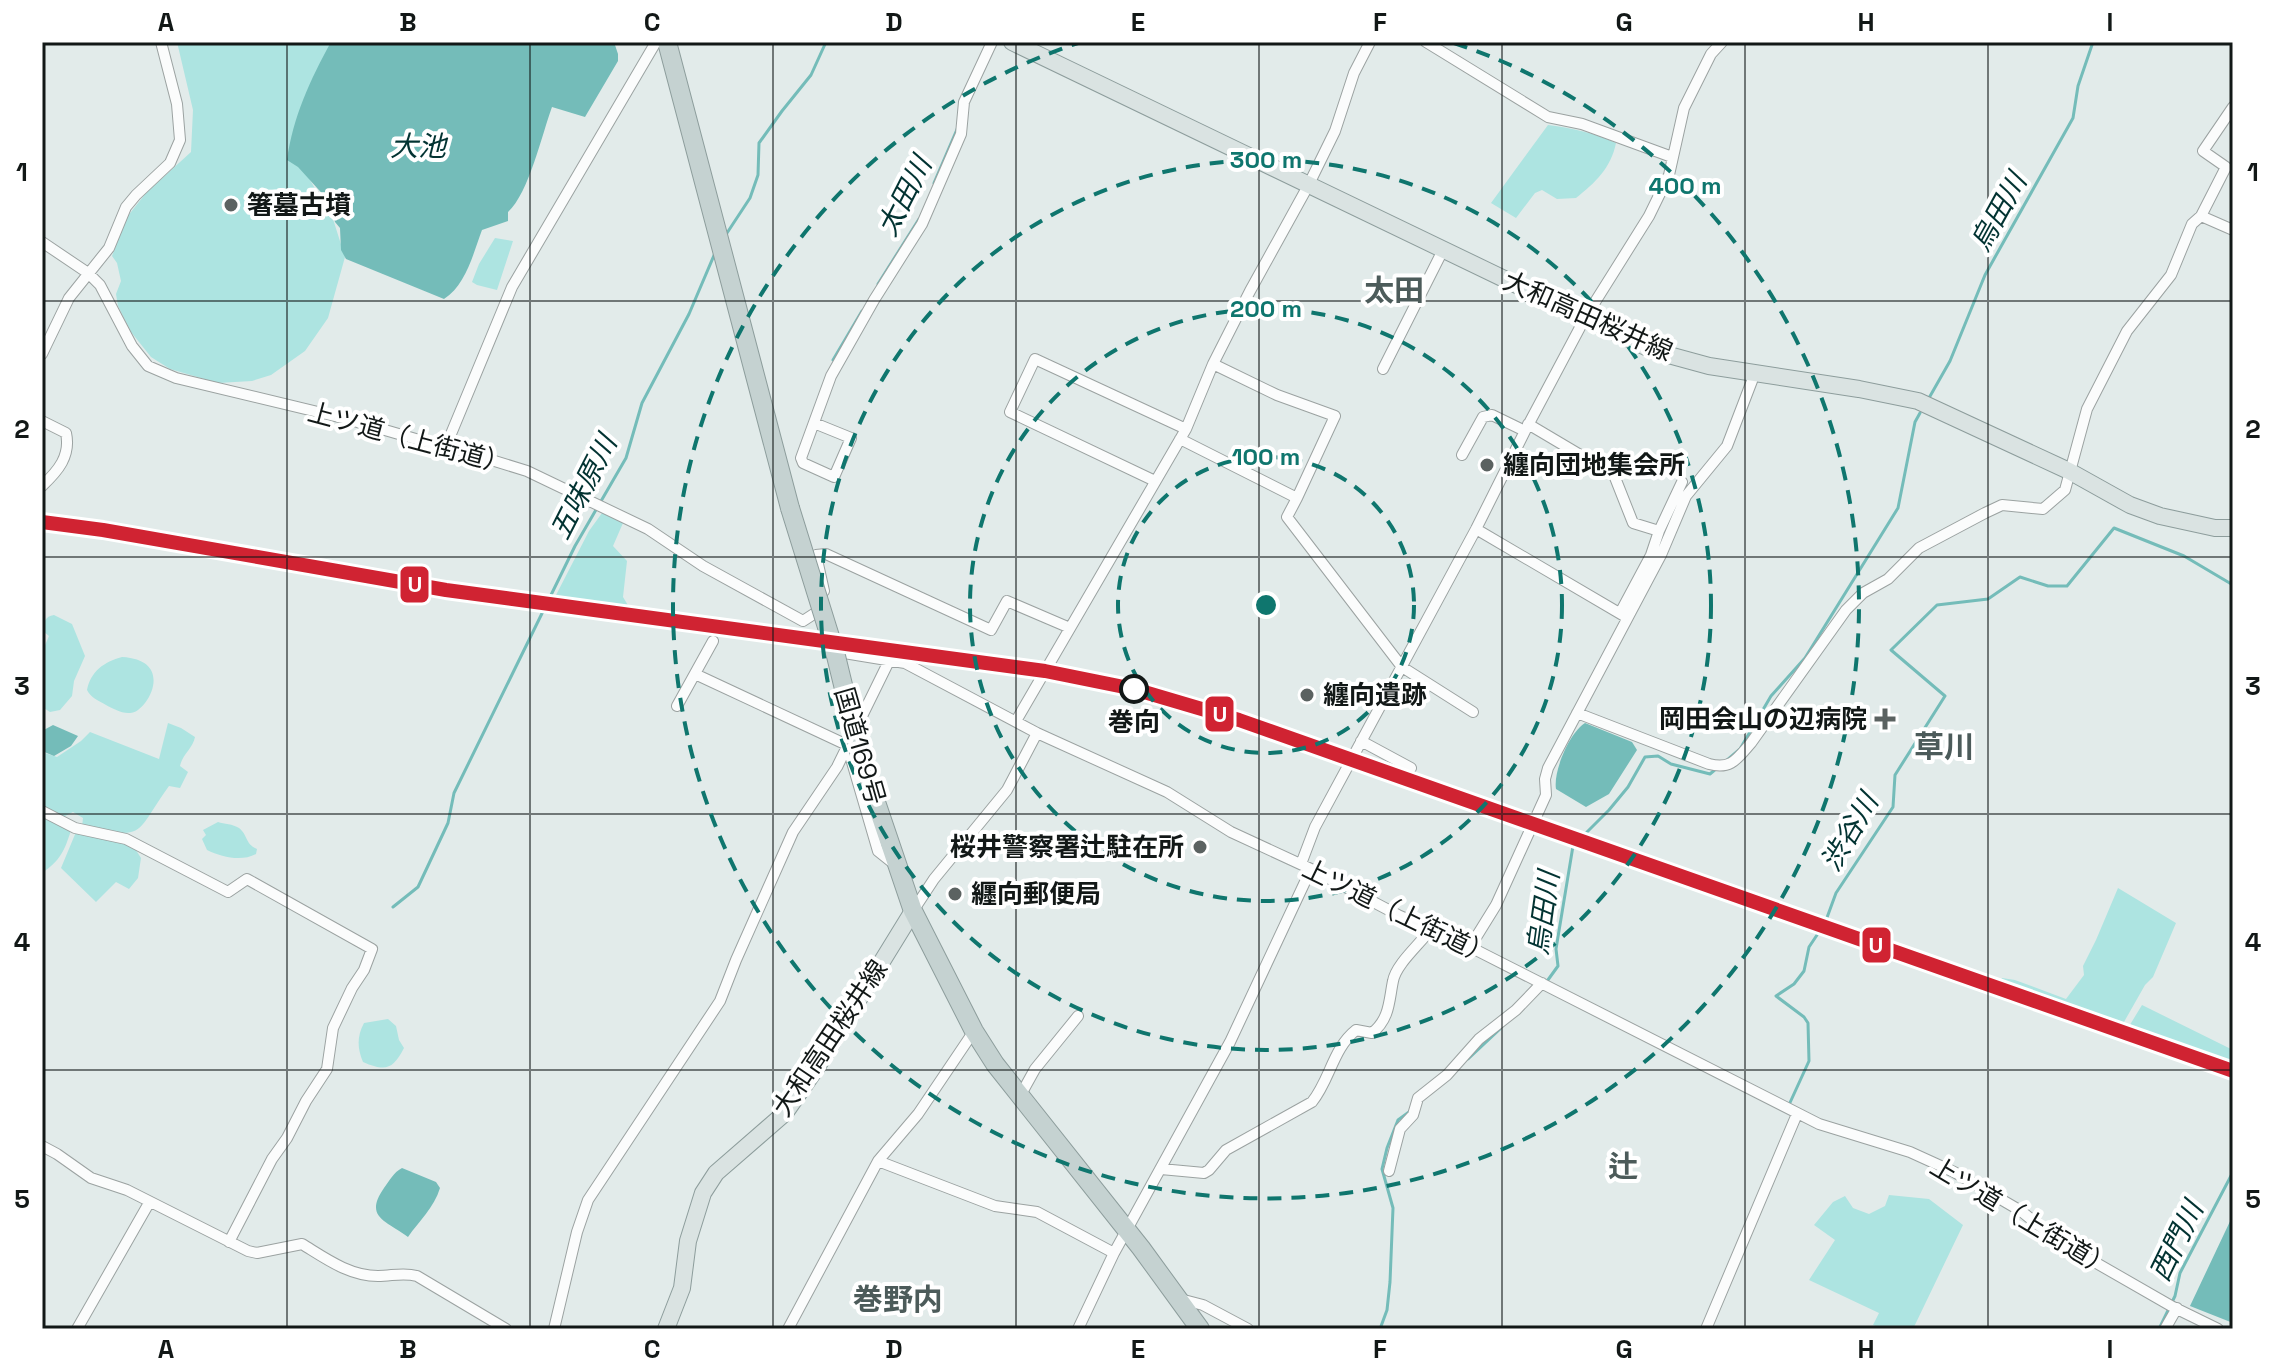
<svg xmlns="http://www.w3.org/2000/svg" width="2275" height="1371" font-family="'Space Grotesk','Noto Sans JP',sans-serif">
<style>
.green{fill:#ade4e1}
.water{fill:#74bcb9}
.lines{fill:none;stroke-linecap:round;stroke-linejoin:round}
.stream{stroke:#74bcb9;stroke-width:3}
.street-casing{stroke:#9ba2a1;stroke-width:12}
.primary-casing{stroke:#8d9d9c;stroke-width:18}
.highway-casing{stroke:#8d9d9c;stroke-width:20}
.street{stroke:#fbfcfc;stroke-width:10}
.primary{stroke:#dae3e2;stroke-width:16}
.highway{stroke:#c5d2d1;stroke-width:18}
.highway-bridge-casing{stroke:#8d9d9c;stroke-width:20;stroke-linecap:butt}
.highway-bridge{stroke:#c5d2d1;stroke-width:18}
.rail-1-casing{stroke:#fff;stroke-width:20}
.rail-1{stroke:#d02332;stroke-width:14}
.grid{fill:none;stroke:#121817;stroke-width:2;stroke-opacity:0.55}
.ring{fill:none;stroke:#0f766e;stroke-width:4;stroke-dasharray:14 10}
.poi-dot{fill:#5b6261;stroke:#fff;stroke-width:3}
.stop-dot{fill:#fff;stroke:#121817;stroke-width:4}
.labels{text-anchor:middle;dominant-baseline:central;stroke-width:8;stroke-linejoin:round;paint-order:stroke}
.poi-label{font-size:26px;font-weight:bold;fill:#121817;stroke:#fff;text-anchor:start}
.street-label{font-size:26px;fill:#121817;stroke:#fff}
.stop-label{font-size:26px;font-weight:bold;fill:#121817;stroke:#fff}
.water-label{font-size:28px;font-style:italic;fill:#023332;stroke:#fff}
.quarter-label{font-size:30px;font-weight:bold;fill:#4c5b5a;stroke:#fff}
.centre{fill:#0f766e;stroke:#fff;stroke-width:4}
.ring-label{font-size:24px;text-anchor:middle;font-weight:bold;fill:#0f766e;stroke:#fff;stroke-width:8;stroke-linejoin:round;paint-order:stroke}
.line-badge{stroke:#fff;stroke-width:3}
.badge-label{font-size:22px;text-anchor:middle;font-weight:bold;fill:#fff}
.neatline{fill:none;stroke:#121817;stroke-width:3}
.grid-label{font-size:26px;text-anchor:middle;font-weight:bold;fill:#121817}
</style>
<rect width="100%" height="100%" fill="#e2ebea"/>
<path class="green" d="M 177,42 L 336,42 L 290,146 L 333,219 L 345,257 L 328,318 L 305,351 L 271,375 L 252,381 L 218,383 L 170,369 L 151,357 L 131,332 L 118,306 L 116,294 L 121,281 L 117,263 L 112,256 L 127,217 L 146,193 L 191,152 L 193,110 Z
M 1548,125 C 1573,128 1594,133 1616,143 C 1611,168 1595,183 1576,198 L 1557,199 L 1542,190 L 1535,193 L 1516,218 L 1491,203 Z
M 495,238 L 513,241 L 497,290 L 477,285 L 472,282 L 479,264 Z
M 602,513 L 623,523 L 613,546 L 627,561 L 623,597 L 629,607 L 555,597 L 589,531 Z
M 54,615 L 72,624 L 85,656 L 74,681 L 72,696 L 60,710 L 50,712 L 42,707 L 42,652 L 49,636 L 43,631 C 43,623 45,616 54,615 Z
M 122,657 C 177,660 147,713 130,713 C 122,714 112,708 106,705 C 98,700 91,698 87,690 C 91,671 104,662 122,657 Z
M 168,723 L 181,728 L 195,737 C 193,748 182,755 180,766 L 188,772 L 180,788 L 169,786 C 133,836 148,839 82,827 L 83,818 L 73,812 L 61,818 L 71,830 C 65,850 60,861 42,873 L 42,752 L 57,757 L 81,741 L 90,732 L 159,759 Z
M 218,822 C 224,824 233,824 239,828 C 248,835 245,844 257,849 L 256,854 C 241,862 222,857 207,850 L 202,839 L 206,835 L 203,830 Z
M 76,832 L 132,844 L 141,858 L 138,878 L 129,889 L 116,882 L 96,902 L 61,868 Z
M 2118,888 L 2176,923 L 2153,977 L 2145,985 L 2120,1029 L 1998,985 L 2002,978 L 2015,980 L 2066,999 L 2084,975 L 2083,966 L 2096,940 Z
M 2142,1005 L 2233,1050 L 2233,1066 L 2128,1028 Z
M 388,1019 L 396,1026 L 399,1040 L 404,1048 C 393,1069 386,1072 363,1062 C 357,1048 357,1036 364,1023 Z
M 1889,1195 L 1929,1199 L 1963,1225 L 1913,1329 L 1883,1329 L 1873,1325 L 1879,1313 L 1809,1280 L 1835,1240 L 1814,1225 L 1833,1202 L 1845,1196 L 1853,1208 L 1869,1214 L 1885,1206 Z"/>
<path class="water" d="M 331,42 L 614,42 L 618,54 L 618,61 L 585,117 L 552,107 C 542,134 529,193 508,212 L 508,221 L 482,230 C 473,254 466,285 444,299 L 346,259 L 341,250 L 340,228 L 335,222 L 328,200 L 298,167 L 287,160 C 293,117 310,80 331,42 Z
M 1585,723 L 1632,742 L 1637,750 L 1609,794 L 1586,807 L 1556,789 C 1553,771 1570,732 1585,723 Z
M 53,725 L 78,736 L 71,746 L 54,756 L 42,751 L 42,731 Z
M 402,1168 L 436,1182 L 440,1188 C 434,1208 419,1221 408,1237 C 385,1220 364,1217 384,1188 C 390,1180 393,1173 402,1168 Z
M 2233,1215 L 2233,1323 L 2190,1306 Z"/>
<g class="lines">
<path class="stream" d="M 934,183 L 958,127
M 725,236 L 750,198 L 758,175 L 759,143 L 782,111 L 811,75 L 826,42
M 878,284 L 919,219
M 833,360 L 862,311
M 1929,398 L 1950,361 L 1985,275 L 2073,118 L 2078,86 L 2093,42
M 1726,761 L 1740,749 L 1771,696 L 1805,658 L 1898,508 L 1915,422 L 1920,413
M 393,907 L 418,887 L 448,823 L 454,793 L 575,546 L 626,458 L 642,403 L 689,314 L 715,253
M 1545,984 L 1558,966 L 1556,949 L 1573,846 L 1609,810 L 1628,787 L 1645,757 L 1658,756 L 1671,764 L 1710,774 L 1717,768
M 1468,1059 L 1500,1029
M 1788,1107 L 1809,1061 L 1808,1023 L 1804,1017 L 1776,996 L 1794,984 L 1804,971 L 1809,947 L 1825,923 L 1836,893 L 1893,807 L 1895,775 L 1945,696 L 1891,650 L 1937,605 L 1988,599 L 2020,577 L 2048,586 L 2067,586 L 2114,528 L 2184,556 L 2233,585
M 1380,1329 L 1387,1310 L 1390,1282 L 1393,1208 L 1382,1169 L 1387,1148 L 1398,1120 L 1409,1112
M 2159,1329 L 2175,1296 L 2180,1273 L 2233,1172"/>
<g class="street-casing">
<path id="street" d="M 1426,42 L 1548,117 L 1582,124 L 1672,157
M 2201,216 L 2233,230
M 42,242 L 88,273 L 100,285 L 132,346 L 148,366 L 176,378 L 347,419 L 433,444 L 446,446 L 527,471 L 648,529 L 703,566 L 803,621 L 823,608
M 42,354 L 69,298 L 109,248 L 126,207 L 136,195 L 170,163 L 180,140 L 177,104 L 161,42
M 1213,364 L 1277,395 L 1335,416 L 1297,498
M 1383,369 L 1443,250
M 42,421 L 66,433 C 71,456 58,471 42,486
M 814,423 L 851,438 L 834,477 L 803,463 L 801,458 L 831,376 L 874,300 L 922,224 L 961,134 L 964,102 L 992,42
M 1528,424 L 1614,475 L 1633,523 L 1659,531 L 1651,555 L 1620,613
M 1180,439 L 1297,498 L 1287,517 L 1402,667 L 1473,712
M 446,446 L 512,287 L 656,42
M 1462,455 L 1483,417 L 1492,415 L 1525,431
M 1155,481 L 1010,412 L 1035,359 L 1186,429
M 1476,529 L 1626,617
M 1659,531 L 1682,482
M 824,591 L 816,555 L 826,554 L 991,630 L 1007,601 L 1070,628
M 832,651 L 905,663 L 1037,733 L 1167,792 L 1231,832 L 1311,869 L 1398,915 L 1470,947 L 1819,1124 L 1910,1152 L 1954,1172 L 2021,1211 L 2058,1241 L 2173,1307 L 2218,1329
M 695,674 L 847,745 L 878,851 L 893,863
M 677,706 L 713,641
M 1577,713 L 1709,764 C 1731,770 1737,759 1751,743 L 1846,610 L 1863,593 L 1888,579 L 1919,548 L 1985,513 L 2002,505 L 2043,509 L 2065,490 L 2087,409 L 2127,331 L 2171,275 L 2192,224 L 2201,216 L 2226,167 L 2203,151 L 2233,107
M 1016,721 L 1186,429 L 1213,364 L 1250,291 L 1308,186 L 1335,131 L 1354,73 L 1370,42
M 1361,741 L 1411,768
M 42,811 L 75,828 L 126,839 L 228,892 L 247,879 L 372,949 L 364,970 L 352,988 L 333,1028 L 327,1069 L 306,1101 L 287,1138 L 272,1159 L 229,1242
M 1301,864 L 1315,827 L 1476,529 L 1525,431 L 1585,318 L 1649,216 L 1669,175 L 1684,108 L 1711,54 L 1722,42
M 913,911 L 934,879 L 1007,790 L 1037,733
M 1470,947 L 1496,905 L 1546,795 L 1545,779 L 1548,768 L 1661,555 L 1686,496 L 1727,446 L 1755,373
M 1020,1096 L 1035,1069 L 1078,1016
M 42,1146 L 57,1154 L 91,1178 L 127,1190 L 248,1251 L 257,1253 L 302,1244 C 325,1258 349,1276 378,1276 C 392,1276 403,1272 417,1276 L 506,1329
M 878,1161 L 995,1206 L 1037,1212 L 1114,1253
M 1161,1169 L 1204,1173 L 1209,1170 L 1226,1150 L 1312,1102 C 1330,1080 1333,1048 1356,1030 L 1372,1033 C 1390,1019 1389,1000 1393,981 C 1396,964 1420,944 1430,930
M 1389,1171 L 1400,1129 L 1413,1115 L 1418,1098 L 1447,1075 L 1479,1039 L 1516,1010 L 1542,983
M 1180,1299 L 1203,1305 L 1248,1329
M 77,1329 L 149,1203
M 554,1329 L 577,1232 L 588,1200 L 720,1001 L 736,960 L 793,832 L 837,767 L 890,659
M 788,1329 L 878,1161 L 918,1114 L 974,1031
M 1078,1329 L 1114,1253 L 1230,1042 L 1311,869
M 1706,1329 L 1797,1114
M 2165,1329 L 2177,1308"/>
</g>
<g class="primary-casing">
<path id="primary" d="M 1012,42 L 1654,351 L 1709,366 L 1859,389 L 1918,401 L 2069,471 L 2130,505 L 2160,516 L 2215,528 L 2233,528
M 666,1329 L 682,1288 L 688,1241 L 703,1193 L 716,1173 L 785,1113 L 817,1067 L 913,911"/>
</g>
<g class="highway-casing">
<path id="highway" d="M 667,42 L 790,508
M 860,755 L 913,911 L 974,1031 L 995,1064 L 1141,1248 L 1200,1329"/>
</g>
<use href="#street" class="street"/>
<use href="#primary" class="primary"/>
<use href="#highway" class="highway"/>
<g class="highway-bridge-casing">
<path id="highway-bridge" d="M 790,508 L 836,656 L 860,755"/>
</g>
<use href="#highway-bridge" class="highway-bridge"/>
<g class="rail-1-casing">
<path id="rail-1" d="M 42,522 L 103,530 L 446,590 L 1045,671 L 1134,689 L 1239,720 L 2233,1071"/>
</g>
<use href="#rail-1" class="rail-1"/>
</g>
<path class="grid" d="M 287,42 L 287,1329M 530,42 L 530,1329M 773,42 L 773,1329M 1016,42 L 1016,1329M 1259,42 L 1259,1329M 1502,42 L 1502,1329M 1745,42 L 1745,1329M 1988,42 L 1988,1329M 42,301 L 2233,301M 42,557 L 2233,557M 42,814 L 2233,814M 42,1070 L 2233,1070"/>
<g class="ring">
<circle cx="1266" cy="605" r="148"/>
<circle cx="1266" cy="605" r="296"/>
<circle cx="1266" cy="605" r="445"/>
<path d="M1454 43A593 593 0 1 1 1078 43"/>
</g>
<g class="poi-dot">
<circle cx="231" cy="205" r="8"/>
<circle cx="1487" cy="465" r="8"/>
<circle cx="1307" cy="695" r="8"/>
<path d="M1881 707h8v8h8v8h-8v8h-8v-8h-8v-8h8z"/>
<circle cx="1200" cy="847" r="8"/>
<circle cx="955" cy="894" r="8"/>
</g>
<circle class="stop-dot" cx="1134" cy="689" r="13"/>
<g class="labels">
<g class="poi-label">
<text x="247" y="205">箸墓古墳</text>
<text x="1503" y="465">纏向団地集会所</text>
<text x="1323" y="695">纏向遺跡</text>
<text x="1867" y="719" text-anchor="end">岡田会山の辺病院</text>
<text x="1184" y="847" text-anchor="end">桜井警察署辻駐在所</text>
<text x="971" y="894">纒向郵便局</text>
</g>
<g class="street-label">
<text transform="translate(1588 316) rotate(24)">大和高田桜井線</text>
<text transform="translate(409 438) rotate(15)">上ツ道（上街道）</text>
<text transform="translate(860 746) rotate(74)">国道169号</text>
<text transform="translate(1398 912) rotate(26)">上ツ道（上街道）</text>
<text transform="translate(830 1038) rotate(-56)">大和高田桜井線</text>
<text transform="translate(2022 1217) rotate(31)">上ツ道（上街道）</text>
</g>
<g class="stop-label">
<text x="1134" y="722">巻向</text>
</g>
<g class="water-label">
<text x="418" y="146">大池</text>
<text transform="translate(904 196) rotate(-63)">太田川</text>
<text transform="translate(1998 212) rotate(-61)">烏田川</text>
<text transform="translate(583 487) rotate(-63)">五味原川</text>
<text transform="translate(1849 832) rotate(-60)">渋谷川</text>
<text transform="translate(1543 913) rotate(-82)">烏田川</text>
<text transform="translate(2176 1241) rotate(-64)">西門川</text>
</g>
<g class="quarter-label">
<text x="1394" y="290">太田</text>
<text x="1944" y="746">草川</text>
<text x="1623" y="1166">辻</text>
<text x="898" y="1299">巻野内</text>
</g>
</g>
<circle cx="1266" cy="605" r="12" class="centre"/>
<g class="ring-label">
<text x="1266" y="168">300 m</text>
<text x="1685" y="194">400 m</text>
<text x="1266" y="317">200 m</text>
<text x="1266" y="465">100 m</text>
</g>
<g class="line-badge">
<rect x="399" y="565" width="31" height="39" rx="8" fill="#d02332"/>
<rect x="1204" y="695" width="31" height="38" rx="8" fill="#d02332"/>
<rect x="1861" y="926" width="31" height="38" rx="8" fill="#d02332"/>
</g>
<g class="badge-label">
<text x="415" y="592">U</text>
<text x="1220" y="722">U</text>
<text x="1876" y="953">U</text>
</g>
<rect width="2275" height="1371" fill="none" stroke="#ffffff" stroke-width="88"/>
<rect x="44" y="44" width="2187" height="1283" class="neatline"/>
<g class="grid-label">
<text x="166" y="31">A</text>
<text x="408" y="31">B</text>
<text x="652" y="31">C</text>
<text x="894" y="31">D</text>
<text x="1138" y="31">E</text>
<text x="1380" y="31">F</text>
<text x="1624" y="31">G</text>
<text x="1866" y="31">H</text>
<text x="2110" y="31">I</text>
<text x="22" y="181">1</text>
<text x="2253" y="181">1</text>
<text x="22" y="438">2</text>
<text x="2253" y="438">2</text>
<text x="22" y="695">3</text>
<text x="2253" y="695">3</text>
<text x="22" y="951">4</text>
<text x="2253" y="951">4</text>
<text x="22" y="1208">5</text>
<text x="2253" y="1208">5</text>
<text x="166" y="1358">A</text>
<text x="408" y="1358">B</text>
<text x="652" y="1358">C</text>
<text x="894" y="1358">D</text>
<text x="1138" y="1358">E</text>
<text x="1380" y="1358">F</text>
<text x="1624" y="1358">G</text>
<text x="1866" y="1358">H</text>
<text x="2110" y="1358">I</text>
</g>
</svg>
